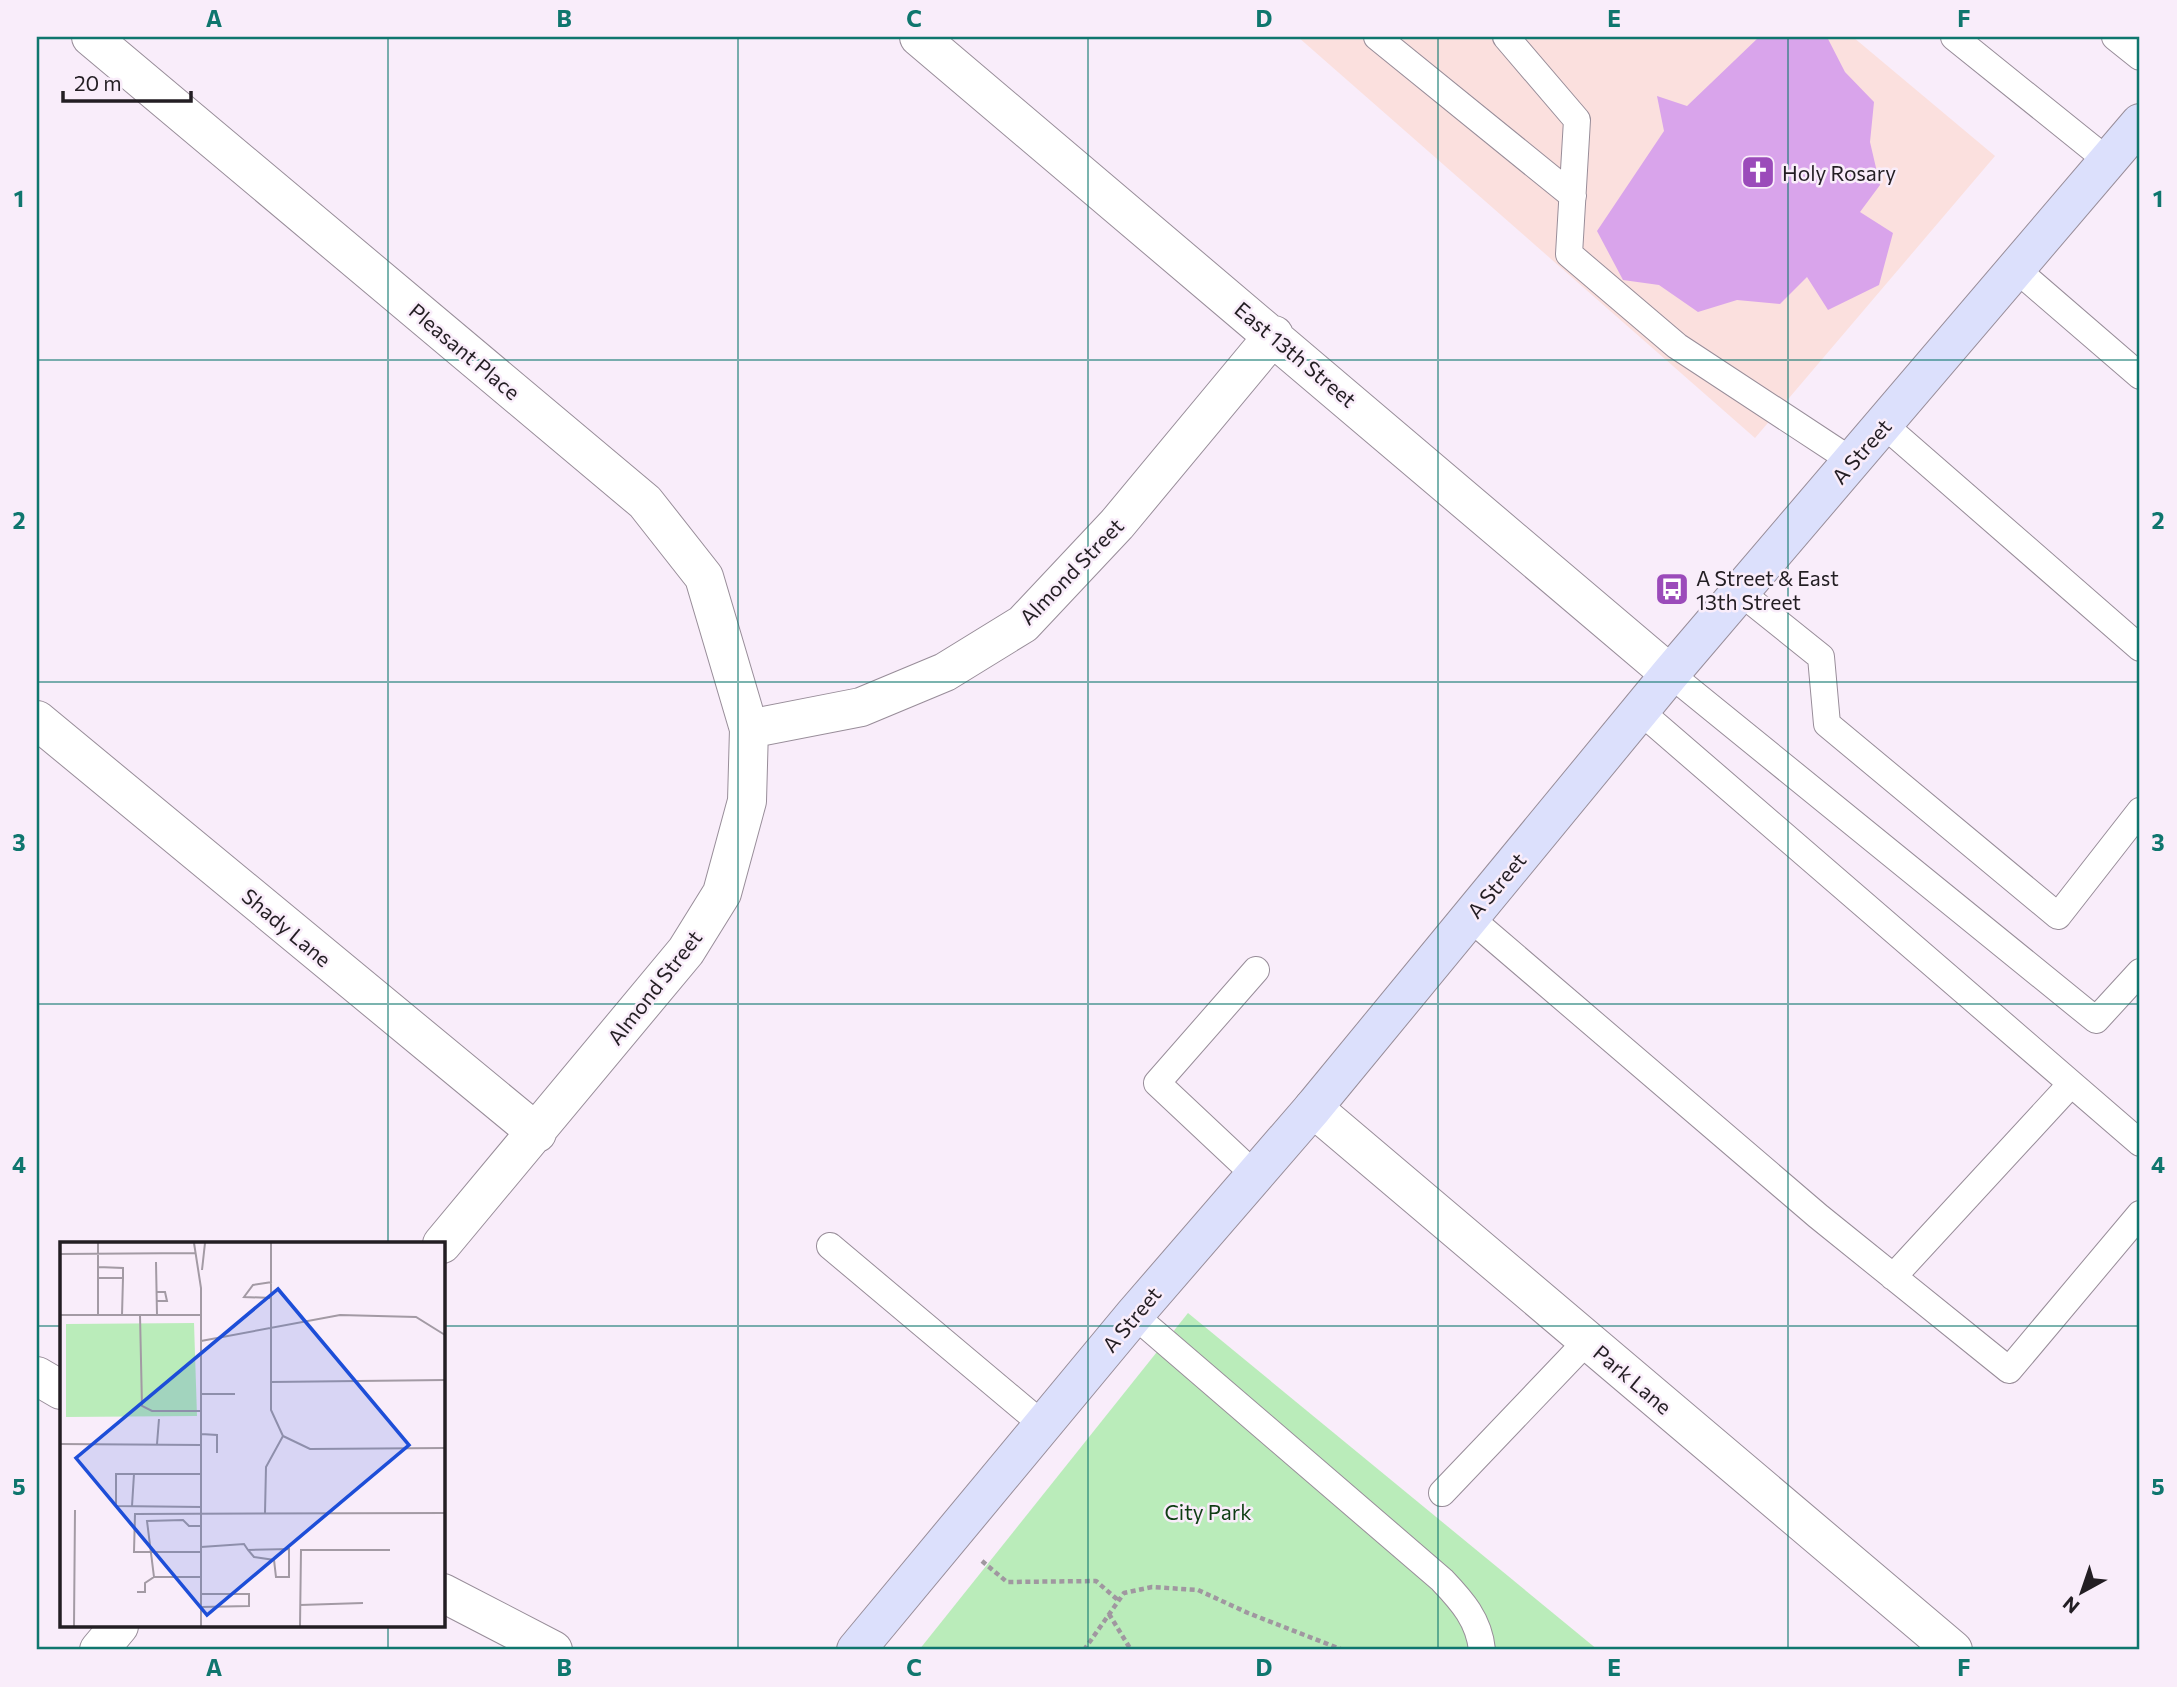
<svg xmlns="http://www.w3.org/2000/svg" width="2177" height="1687" font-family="Commissioner,sans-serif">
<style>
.education{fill:#fbe0de}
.park{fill:#baecba}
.building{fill:#d9a4eb}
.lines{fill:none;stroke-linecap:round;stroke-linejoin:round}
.service-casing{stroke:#988d99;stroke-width:28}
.minor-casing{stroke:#988d99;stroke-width:40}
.secondary-casing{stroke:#988d99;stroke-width:40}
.path{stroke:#a097a0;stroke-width:4.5;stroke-dasharray:5 3.5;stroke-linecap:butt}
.service{stroke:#fff;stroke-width:26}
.minor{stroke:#fff;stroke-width:38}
.secondary{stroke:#dce0fc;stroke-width:38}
.grid{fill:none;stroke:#0f766e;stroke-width:2;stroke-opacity:0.55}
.labels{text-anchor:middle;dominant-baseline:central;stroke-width:5;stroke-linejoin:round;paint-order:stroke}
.poi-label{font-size:21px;fill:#231e23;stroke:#f9edfa;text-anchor:start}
.street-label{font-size:21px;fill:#231e23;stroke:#f9edfa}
.park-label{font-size:21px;fill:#0e3d13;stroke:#f9edfa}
.inset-road{fill:none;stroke:#a39aa4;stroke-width:2}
.view{fill:#1d4ed8;fill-opacity:0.15;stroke:#1d4ed8;stroke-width:3.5}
.inset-edge{fill:none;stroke:#231e23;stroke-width:3.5}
.neatline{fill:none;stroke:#0f766e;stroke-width:2.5}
.grid-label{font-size:23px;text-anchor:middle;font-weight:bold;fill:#0f766e}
</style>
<rect width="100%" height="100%" fill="#f9edfa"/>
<path class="education" d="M 1298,37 L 1853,37 L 1995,156 L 1755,438 Z"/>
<path class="park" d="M 1188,1313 L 1598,1650 L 919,1650 Z"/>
<path class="building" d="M 1759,37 L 1827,37 L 1845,72 L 1874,102 L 1870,142 L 1880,185 L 1860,212 L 1893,233 L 1879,285 L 1828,310 L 1807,277 L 1780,304 L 1737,300 L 1698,312 L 1659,285 L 1623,280 L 1597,231 L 1664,131 L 1657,96 L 1687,106 Z"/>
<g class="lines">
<g class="service-casing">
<path id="service" d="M 1377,37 L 1573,196
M 1506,37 L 1577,120 L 1569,254 L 1677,346 L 1852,461
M 1954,37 L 2108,161
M 2115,37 L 2140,57
M 2016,269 L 2140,376
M 1883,424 L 2140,648
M 1740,592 L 1821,657 L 1827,724 L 2058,916 L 2140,811
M 1670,674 L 2096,1020 L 2140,972
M 1640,711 L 2140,1143
M 1470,918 L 1818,1216 L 2009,1370 L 2140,1214
M 1255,1175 L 1157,1083 L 1256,970
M 830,1246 L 1043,1425
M 1893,1277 L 2071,1084
M 1134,1315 L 1442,1580 C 1462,1601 1479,1620 1482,1650
M 1442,1493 L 1588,1340"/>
</g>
<g class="minor-casing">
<path id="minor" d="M 91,37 L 645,502 L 704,577 L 749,729
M 919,37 L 1670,674
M 37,720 L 537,1133
M 1313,1108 L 1953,1650
M 442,1244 L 686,951 L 722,893 L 747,801 L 749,729 L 861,707 L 945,672 L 1023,624 L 1117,524 L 1274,335
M 37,1376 L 61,1390
M 443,1593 L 553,1650
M 99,1650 L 119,1626"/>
</g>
<g class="secondary-casing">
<path id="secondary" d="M 856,1650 L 1134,1315 L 1313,1108 L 1670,674 L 2140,123"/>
</g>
<path class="path" d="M 982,1561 L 1007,1582 L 1096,1581 L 1119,1601
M 1109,1614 L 1131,1650
M 1084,1650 L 1124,1593 L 1152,1587 L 1198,1590 L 1248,1613 L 1343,1650"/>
<use href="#service" class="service"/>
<use href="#minor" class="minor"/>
<use href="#secondary" class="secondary"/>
</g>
<path class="grid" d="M 388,37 L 388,1244M 738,37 L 738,1650M 1088,37 L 1088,1650M 1438,37 L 1438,1650M 1788,37 L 1788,1650M 37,360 L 2140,360M 37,682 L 2140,682M 37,1004 L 2140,1004M 37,1326 L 61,1326M 443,1326 L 2140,1326M 388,1626 L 388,1650"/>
<defs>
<g id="church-square" transform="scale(1.75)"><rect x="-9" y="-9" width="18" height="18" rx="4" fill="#9b4bba" stroke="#f9edfa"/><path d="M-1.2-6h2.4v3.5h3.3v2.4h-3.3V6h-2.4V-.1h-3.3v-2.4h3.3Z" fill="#fff"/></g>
<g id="bus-square" transform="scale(1.75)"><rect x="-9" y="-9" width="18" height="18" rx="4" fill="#9b4bba" stroke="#f9edfa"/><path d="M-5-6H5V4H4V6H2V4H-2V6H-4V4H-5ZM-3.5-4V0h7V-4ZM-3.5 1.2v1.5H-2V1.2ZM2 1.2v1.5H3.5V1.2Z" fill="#fff"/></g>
</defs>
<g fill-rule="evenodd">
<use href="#church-square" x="1758" y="172"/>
<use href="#bus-square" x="1672" y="589"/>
</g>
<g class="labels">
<g class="poi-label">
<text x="1782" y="172">Holy Rosary</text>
<text x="1696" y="577">A Street &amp; East<tspan x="1696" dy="24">13th Street</tspan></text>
</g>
<g class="street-label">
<text transform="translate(465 351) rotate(40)">Pleasant Place</text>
<text transform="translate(1296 354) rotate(40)">East 13th Street</text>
<text transform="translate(1861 451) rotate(-49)">A Street</text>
<text transform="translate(1071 571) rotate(-46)">Almond Street</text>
<text transform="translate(1496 885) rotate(-50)">A Street</text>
<text transform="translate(287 927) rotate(40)">Shady Lane</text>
<text transform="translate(654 987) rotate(-52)">Almond Street</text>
<text transform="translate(1131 1319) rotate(-50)">A Street</text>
<text transform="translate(1633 1379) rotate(40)">Park Lane</text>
</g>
<g class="park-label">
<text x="1208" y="1511">City Park</text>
</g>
</g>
<g transform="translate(60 1242)">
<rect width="385" height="385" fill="#f9edfa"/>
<path d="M 134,81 L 137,174 L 6,175 L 6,82 Z" fill="#baecba"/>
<path class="inset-road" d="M 134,1 L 141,46 L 141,384M 0,12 L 136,11M 96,20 L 97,73M 38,25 L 63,26 L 63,36M 142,28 L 145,1M 38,36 L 63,36 L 62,73M 212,40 L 193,43 L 184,55 L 212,56M 96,50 L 105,50 L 107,59 L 96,59M 0,73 L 141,73M 38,73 L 38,1M 80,73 L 82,164 L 92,169 L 142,169M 141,99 L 280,73 L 356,75 L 385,93M 211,140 L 385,138M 141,152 L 175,152M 141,192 L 157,193 L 157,211M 223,194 L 250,207 L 385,206M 0,202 L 141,203M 97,202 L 99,177M 141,232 L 56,232 L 56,264 L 142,265M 72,264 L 74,232M 205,271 L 206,225 L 223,194 L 211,168 L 211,1M 141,305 L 184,302 L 188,308 L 194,315 L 214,318 L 216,335 L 229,335 L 229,307 L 188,308M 141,310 L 74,310 L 75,272 L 385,271M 94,335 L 87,279 L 123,278 L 129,284 L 142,284M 77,350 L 85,350 L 85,341 L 94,335 L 141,335M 240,363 L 303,361M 141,365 L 189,364 L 189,352 L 141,352M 14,384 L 15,268M 240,384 L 241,308 L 330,308"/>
<path class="view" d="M 218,47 L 349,203 L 147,373 L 16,216 Z"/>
<rect width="385" height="385" class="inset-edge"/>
</g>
<rect width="2177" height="1687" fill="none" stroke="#f9edfa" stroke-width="77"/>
<g transform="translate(2082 1592) rotate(220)" stroke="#f9edfa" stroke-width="5" paint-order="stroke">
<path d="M0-5L12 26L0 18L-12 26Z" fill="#231e23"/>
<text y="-10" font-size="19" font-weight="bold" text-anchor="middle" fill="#231e23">N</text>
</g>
<path d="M63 91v10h128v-10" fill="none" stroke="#231e23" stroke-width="3.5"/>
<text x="74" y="91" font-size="21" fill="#231e23" stroke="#f9edfa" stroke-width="5" paint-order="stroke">20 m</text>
<rect x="38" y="38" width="2100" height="1610" class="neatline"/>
<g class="grid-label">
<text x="214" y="27">A</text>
<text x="564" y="27">B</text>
<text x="914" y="27">C</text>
<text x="1264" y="27">D</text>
<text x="1614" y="27">E</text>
<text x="1964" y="27">F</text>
<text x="19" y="207">1</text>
<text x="2158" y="207">1</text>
<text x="19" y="529">2</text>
<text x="2158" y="529">2</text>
<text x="19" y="851">3</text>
<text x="2158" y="851">3</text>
<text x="19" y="1173">4</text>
<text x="2158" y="1173">4</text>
<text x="19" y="1495">5</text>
<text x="2158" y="1495">5</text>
<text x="214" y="1676">A</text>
<text x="564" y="1676">B</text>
<text x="914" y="1676">C</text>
<text x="1264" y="1676">D</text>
<text x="1614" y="1676">E</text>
<text x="1964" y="1676">F</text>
</g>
</svg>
